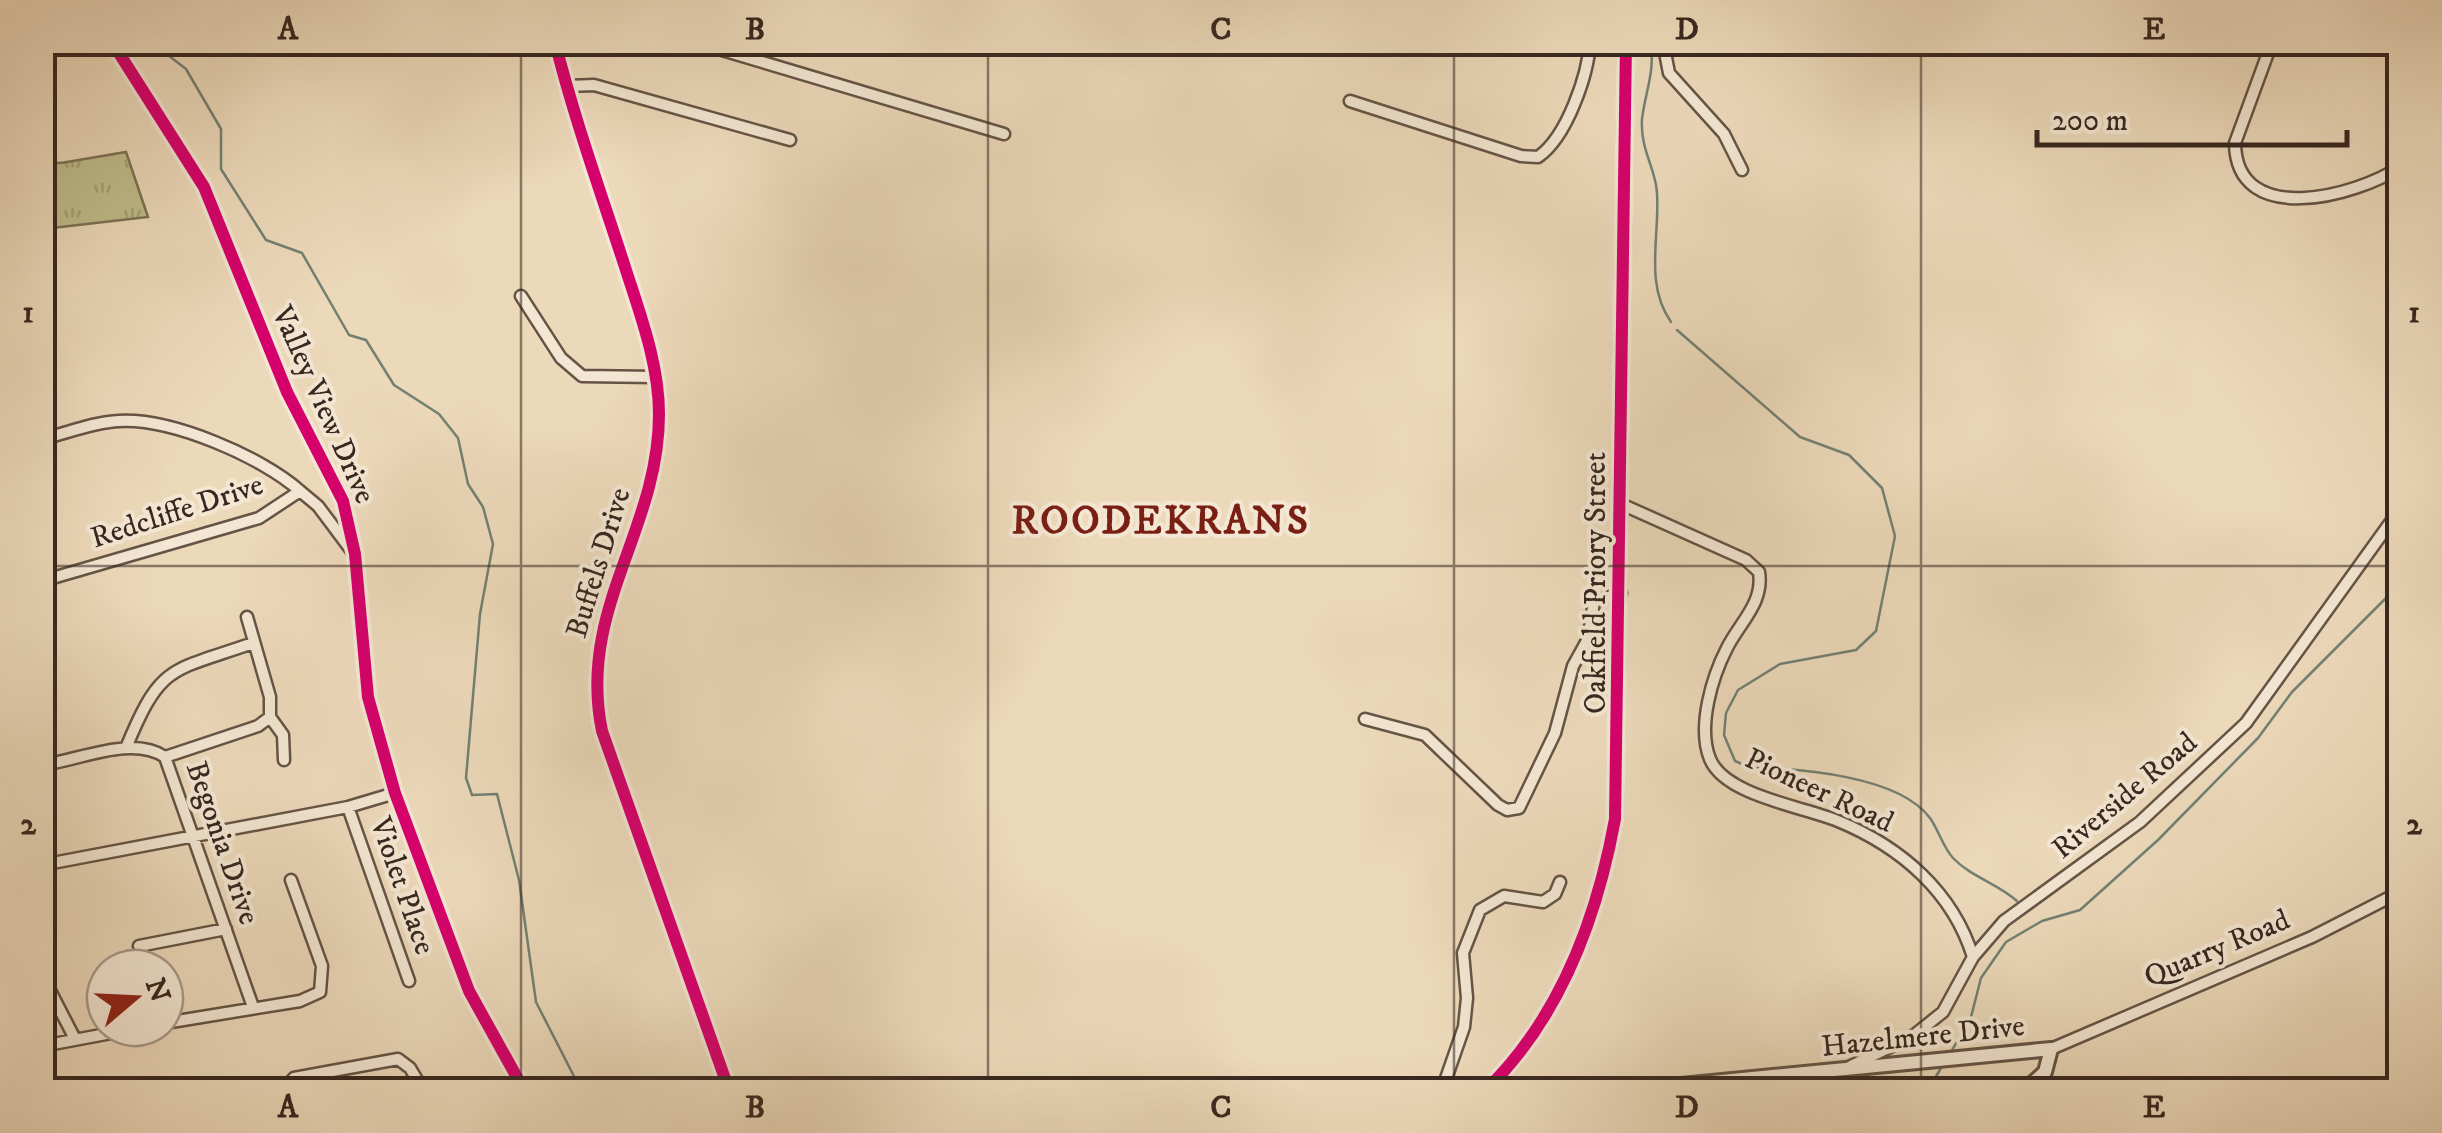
<svg xmlns="http://www.w3.org/2000/svg" width="2442" height="1133" font-family="'IM FELL DW Pica',serif">
<style>
.grass{fill:url(#grass-tufts);stroke:#7c7256;stroke-width:2.5}
.lines{fill:none;stroke-linecap:round;stroke-linejoin:round}
.stream{stroke:#728073;stroke-width:2.5}
.minor-casing{stroke:#655446;stroke-width:15}
.tertiary-casing{stroke:#655446;stroke-width:18}
.minor{stroke:#f3e6d2;stroke-width:10}
.tertiary{stroke:#f3e6d2;stroke-width:12}
.cycleway-casing{stroke:#f3e6d2;stroke-width:19}
.cycleway{stroke:#d6006c;stroke-width:12}
.grid{fill:none;stroke:#382720;stroke-width:2.5;stroke-opacity:0.55}
.labels{text-anchor:middle;dominant-baseline:central;stroke-width:8;stroke-linejoin:round;paint-order:stroke}
.street-label{font-size:30px;fill:#382720;stroke:#f3e6d2}
.district-label{font-size:40px;font-weight:bold;letter-spacing:2.5px;fill:#7a1f14;stroke:#f3e6d2}
.neatline{fill:none;stroke:#382720;stroke-width:4}
.grid-label{font-size:32px;text-anchor:middle;font-weight:bold;fill:#382720}
</style>
<defs>
<pattern id="grass-tufts" width="24" height="20" patternUnits="userSpaceOnUse" patternTransform="scale(2.5)"><rect width="24" height="20" fill="#bfbd8b"/><path d="M3 7l-1-3M5 7V3M7 7l1-3M15 17l-1-3M17 17v-4M19 17l1-3" fill="none" stroke="#a5a278"/></pattern>
</defs>
<rect width="100%" height="100%" fill="#ecd9ba"/>
<filter id="stains"><feTurbulence type="fractalNoise" baseFrequency=".002" numOctaves="4"/><feColorMatrix values="0 0 0 0 .2 0 0 0 0 .09 0 0 0 0 .02 0 0 0 .5 -.17"/></filter>
<radialGradient id="worn" r=".72"><stop offset=".6" stop-color="#630" stop-opacity="0"/><stop offset="1" stop-color="#630" stop-opacity=".3"/></radialGradient>
<path class="grass" d="M 126,152 L 148,217 L 43,229 L 43,162 L 61,163 Z"/>
<g class="lines">
<path class="stream" d="M 151,42 L 186,69 L 221,129 L 221,169 L 266,240 L 302,253 L 349,335 L 366,340 L 394,385 L 439,414 L 458,438 L 468,484 L 483,507 L 493,544 L 480,614 L 466,778 L 472,795 L 497,794 L 519,880 L 536,1002 L 581,1090
M 1650,42 C 1656,69 1645,93 1642,119 C 1640,150 1656,169 1657,193 C 1660,236 1644,284 1671,322
M 1677,330 L 1800,437 L 1849,455 L 1882,488 L 1895,536 L 1876,631 L 1856,650 L 1780,664 L 1738,690 L 1726,713 L 1724,735 L 1735,761 L 1749,767 C 1799,769 1898,775 1930,818 C 1939,831 1943,847 1953,858 C 1971,877 1997,883 2017,901
M 1951,1052 L 1971,1017 L 1981,978 L 2006,942 L 2042,921 L 2080,910 L 2158,840 L 2258,738 L 2292,692 L 2400,584
M 1928,1090 L 1944,1063"/>
<g class="minor-casing">
<path id="minor" d="M 112,42 L 204,187 L 287,392 L 343,501 L 355,554 L 368,697 L 395,793 L 469,991 L 524,1090
M 695,42 L 1004,134
M 1663,42 L 1669,73 L 1724,134 L 1742,170
M 2272,42 L 2235,143 C 2236,229 2357,196 2400,167
M 568,86 L 594,85 L 790,140
M 1350,101 L 1521,156 L 1538,157 C 1567,137 1588,75 1590,42
M 521,296 L 561,358 L 582,376 L 656,377
M 42,439 C 67,433 94,422 119,421 C 172,418 262,457 300,491
M 1621,504 L 1746,560 L 1759,572 C 1764,603 1740,622 1727,648 C 1712,677 1697,727 1710,759 C 1725,796 1805,807 1838,821 C 1901,847 1953,892 1973,957
M 42,581 L 259,518 L 300,491 L 318,506 L 354,554
M 247,617 L 270,697 L 270,717 L 283,735 L 284,760
M 1365,719 L 1425,735 L 1498,805 L 1507,810 L 1519,808 L 1555,733 L 1573,666 L 1588,639 L 1594,602 L 1621,593
M 42,743 L 48,764
M 126,748 C 161,663 170,672 253,643
M 165,757 L 258,726 L 270,717
M 42,765 C 80,760 132,735 165,757 L 253,1007
M 348,807 L 409,981
M 42,865 L 348,807 L 395,793
M 139,946 L 226,929
M 42,975 L 75,1039
M 165,1023 L 300,1001 L 320,992 L 322,966 L 291,880
M 53,1044 L 138,1028
M 2051,1049 L 2312,937 L 2400,892
M 1851,1066 L 1913,1036 L 1943,1012 L 1973,957 L 2004,921 L 2140,822 L 2246,723 L 2400,509
M 283,1090 L 294,1078 L 398,1059 L 410,1068 L 423,1090
M 1442,1090 L 1464,1027 L 1467,998 L 1463,953 L 1480,910 L 1504,896 L 1543,902 L 1555,894 L 1560,882"/>
</g>
<g class="tertiary-casing">
<path id="tertiary" d="M 555,42 C 574,118 601,193 625,267 C 640,314 659,364 659,414 C 659,531 577,609 602,731 L 729,1090
M 1486,1090 C 1560,1018 1597,918 1615,819 L 1626,42
M 1630,1090 L 2051,1049 L 2045,1072 L 2025,1090"/>
</g>
<use href="#minor" class="minor"/>
<use href="#tertiary" class="tertiary"/>
<g class="cycleway-casing">
<path id="cycleway" d="M 112,42 L 204,187 L 287,392 L 343,501 L 355,554 L 368,697 L 395,793 L 469,991 L 524,1090
M 555,42 C 574,118 601,193 625,267 C 640,314 659,364 659,414 C 659,531 577,609 602,731 L 729,1090
M 1486,1090 C 1560,1018 1597,918 1615,819 L 1626,42"/>
</g>
<use href="#cycleway" class="cycleway"/>
</g>
<path class="grid" d="M 521,42 L 521,1090M 988,42 L 988,1090M 1454,42 L 1454,1090M 1921,42 L 1921,1090M 42,566 L 2400,566"/>
<g class="labels">
<g class="street-label">
<text transform="translate(323 405) rotate(66)">Valley View Drive</text>
<text transform="translate(177 512) rotate(-18)">Redcliffe Drive</text>
<text transform="translate(599 563) rotate(-73)">Buffels Drive</text>
<text transform="translate(1596 583) rotate(-90)">Oakfield Priory Street</text>
<text transform="translate(1819 791) rotate(25)">Pioneer Road</text>
<text transform="translate(2125 796) rotate(-40)">Riverside Road</text>
<text transform="translate(222 843) rotate(71)">Begonia Drive</text>
<text transform="translate(402 886) rotate(71)">Violet Place</text>
<text transform="translate(2217 949) rotate(-23)">Quarry Road</text>
<text transform="translate(1923 1037) rotate(-6)">Hazelmere Drive</text>
</g>
<g class="district-label">
<text x="1161" y="522">ROODEKRANS</text>
</g>
</g>
<rect width="2442" height="1133" fill="none" stroke="#ecd9ba" stroke-width="110"/>
<g transform="translate(135 998) rotate(71)"><circle r="48" fill="#f3e6d2" stroke="#a89a8b" stroke-width="2.5"/>
<path d="M0-8L18 38L0 25L-18 38Z" fill="#8f2418"/>
<text y="-15" font-size="28" font-weight="bold" text-anchor="middle" fill="#382720">N</text>
</g>
<path d="M2037 130v15h310v-15" fill="none" stroke="#382720" stroke-width="5"/>
<text x="2052" y="130" font-size="30" fill="#382720" stroke="#f3e6d2" stroke-width="8" paint-order="stroke">200 m</text>
<rect x="55" y="55" width="2332" height="1023" class="neatline"/>
<g class="grid-label">
<text x="288" y="39">A</text>
<text x="755" y="39">B</text>
<text x="1221" y="39">C</text>
<text x="1687" y="39">D</text>
<text x="2154" y="39">E</text>
<text x="28" y="322">1</text>
<text x="2414" y="322">1</text>
<text x="28" y="834">2</text>
<text x="2414" y="834">2</text>
<text x="288" y="1117">A</text>
<text x="755" y="1117">B</text>
<text x="1221" y="1117">C</text>
<text x="1687" y="1117">D</text>
<text x="2154" y="1117">E</text>
</g>
<rect width="100%" height="100%" filter="url(#stains)"/>
<rect width="100%" height="100%" fill="url(#worn)"/>
</svg>
